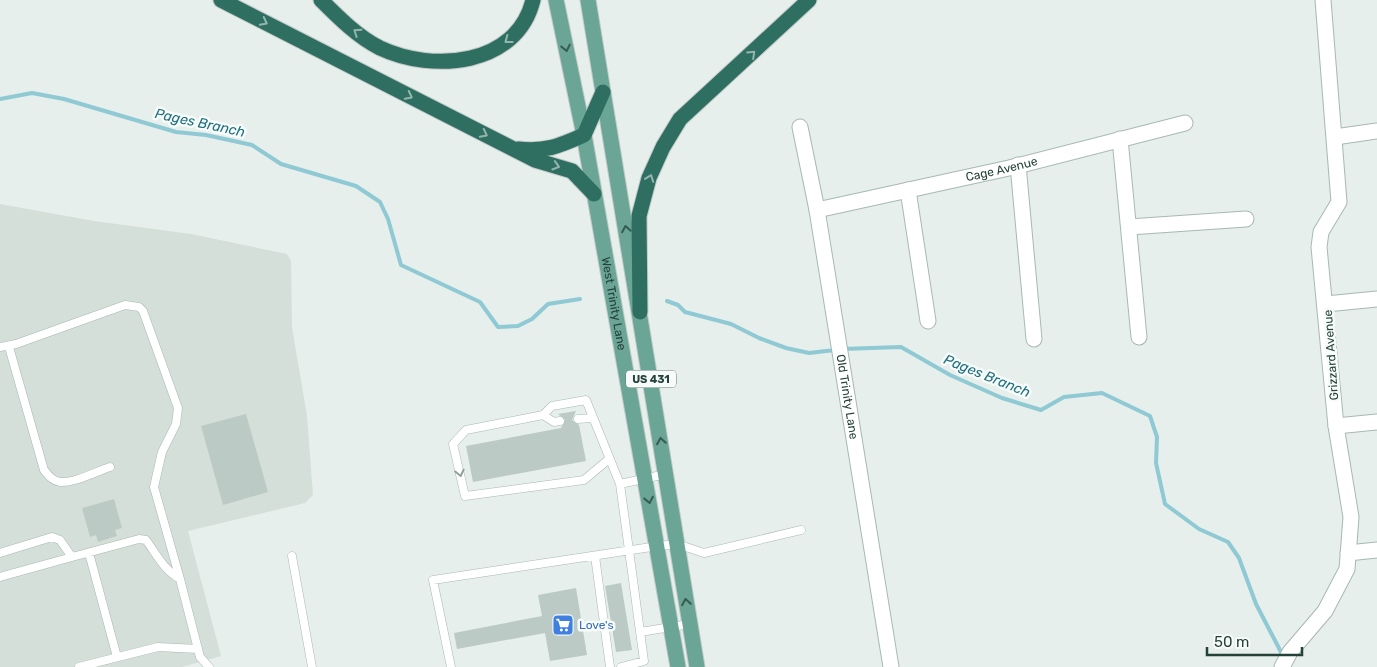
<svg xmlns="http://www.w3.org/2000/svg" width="1377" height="667" font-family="Rubik,sans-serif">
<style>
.built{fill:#d4dfda}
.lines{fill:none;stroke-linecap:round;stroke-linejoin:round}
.stream{stroke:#8ec9d4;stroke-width:4}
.building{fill:#bbcac4}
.service-casing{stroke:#a8b8b2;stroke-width:9}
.minor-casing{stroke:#a8b8b2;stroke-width:17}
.primary-casing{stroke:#c2cac8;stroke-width:17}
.motorway-casing{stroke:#c2cac8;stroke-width:17}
.service{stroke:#fff;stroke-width:8}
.minor{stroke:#fff;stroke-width:15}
.primary{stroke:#6aa596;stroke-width:15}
.motorway{stroke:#2f6f62;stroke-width:15}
.oneway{stroke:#93b5ae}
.oneway2{stroke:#365b51}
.oneway3{stroke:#92a09c}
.labels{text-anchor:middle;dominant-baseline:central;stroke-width:5;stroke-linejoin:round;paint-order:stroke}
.shield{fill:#f7fbf9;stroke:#637a73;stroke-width:1}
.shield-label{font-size:11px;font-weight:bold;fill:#24423a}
.street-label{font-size:12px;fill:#24423a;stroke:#f7fbf9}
.shop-label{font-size:12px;fill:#366cbe;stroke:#f7fbf9;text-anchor:start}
.water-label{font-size:14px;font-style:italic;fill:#1c6f80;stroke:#f7fbf9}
</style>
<rect width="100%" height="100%" fill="#e6efeb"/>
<path class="built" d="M 0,204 L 94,221 L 191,234 L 287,254 L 291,261 L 292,327 L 307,416 L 313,495 L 305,503 L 188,531 L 221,656 L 182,667 L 0,667 Z"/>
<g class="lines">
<path class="stream" d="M 0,99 L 32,93 L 64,99 L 176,132 L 206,135 L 252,145 L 281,164 L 356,186 L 380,202 L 388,219 L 401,265 L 480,302 L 498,327 L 518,326 L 532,319 L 548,304 L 580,299
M 667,301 L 678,305 L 685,312 L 731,324 L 759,338 L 786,348 L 809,353 L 835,350
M 842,349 L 901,347 L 950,375 L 1002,398 L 1041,410 L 1064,397 L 1102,393 L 1150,416 L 1157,437 L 1156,463 L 1165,504 L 1199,529 L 1228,542 L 1239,558 L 1256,604 L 1283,656"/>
</g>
<path class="building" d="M 576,411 L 572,420 L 579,425 L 586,461 L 473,482 L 466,446 L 561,428 L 565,420 L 558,414 Z
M 246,414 L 268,492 L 223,505 L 201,426 Z
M 114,499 L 122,528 L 115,530 L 117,536 L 98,542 L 96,535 L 90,537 L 82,508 Z
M 621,583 L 632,650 L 616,652 L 605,586 Z
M 576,588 L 587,655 L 550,661 L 545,633 L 457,649 L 454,633 L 542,616 L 538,595 Z"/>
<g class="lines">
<g class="service-casing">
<path id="service" d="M 0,347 L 16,344 L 125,305 L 139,307 L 143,311 L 178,408 L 176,424 L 162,452 L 154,487 L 180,579
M 9,347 L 44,470 C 49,476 53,481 60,482 C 75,483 95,472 110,467
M 543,415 L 554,422 L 560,421
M 578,419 L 592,418
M 609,459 L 584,480 L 465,496 L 453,444 L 466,430 L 543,415 L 552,406 L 586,400 L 620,484
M 0,553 L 52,537 L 60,540 L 72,557 L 139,539 L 146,540 C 157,555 163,569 180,579 L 200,657 L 209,667
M 89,553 L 117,657
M 292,556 L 312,667
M 595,556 L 610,667
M 0,577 L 72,557
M 640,632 L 690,624
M 79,667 L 158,647 L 198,649
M 451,667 L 433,580 L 658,546 L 677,544 L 704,553 L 801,530
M 621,667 L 644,661 L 620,484 L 666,474"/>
</g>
<g class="minor-casing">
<g id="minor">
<path id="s1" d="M 800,127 L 817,210 L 891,667"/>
<path d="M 1335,137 L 1377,131"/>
<path d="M 1120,139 L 1139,337"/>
<path d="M 1018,165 L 1034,339"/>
<path d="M 908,190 L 928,321"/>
<path id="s2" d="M 817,210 L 1009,168 L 1185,123"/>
<path d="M 1129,227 L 1246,219"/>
<path d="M 1326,304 L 1377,299"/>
<path d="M 1336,426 L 1377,422"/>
<path d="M 1348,553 L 1377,550"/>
<path d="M 1282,667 L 1290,652 L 1325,611 L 1347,569 L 1351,517 L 1336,426 L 1319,247 L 1321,232 L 1339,202 L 1323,0"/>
</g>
</g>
<g class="primary-casing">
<g id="primary">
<path id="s3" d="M 556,0 L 584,135 L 678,667"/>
<path d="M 588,0 L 697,667"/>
</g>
</g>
<g class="motorway-casing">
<path id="motorway" d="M 221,0 L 535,160 L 572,171 L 594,194
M 321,0 C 339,18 358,37 380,48 C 433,73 517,66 533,0
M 518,149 C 546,152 559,146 584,135 L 603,92
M 640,312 L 639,216 L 649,178 L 663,147 L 680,119 L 809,0"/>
</g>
<use href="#service" class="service"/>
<use href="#minor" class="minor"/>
<use href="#primary" class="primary"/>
<use href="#motorway" class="motorway"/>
</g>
<defs><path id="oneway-chevron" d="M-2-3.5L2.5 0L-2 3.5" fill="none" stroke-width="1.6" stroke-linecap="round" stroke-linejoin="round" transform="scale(1.25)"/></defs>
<g class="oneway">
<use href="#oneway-chevron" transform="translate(264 22) rotate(27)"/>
<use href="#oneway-chevron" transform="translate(357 32) rotate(-146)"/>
<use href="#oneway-chevron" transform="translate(508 40) rotate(143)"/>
<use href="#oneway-chevron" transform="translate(752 54) rotate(-43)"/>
<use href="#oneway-chevron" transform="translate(409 96) rotate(27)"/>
<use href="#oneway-chevron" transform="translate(484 134) rotate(27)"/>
<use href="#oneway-chevron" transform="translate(556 166) rotate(17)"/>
<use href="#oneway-chevron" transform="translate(650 178) rotate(-70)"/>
</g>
<g class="oneway2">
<use href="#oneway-chevron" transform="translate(566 48) rotate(78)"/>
<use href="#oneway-chevron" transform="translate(626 229) rotate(-100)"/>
<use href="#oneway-chevron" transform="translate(661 441) rotate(-99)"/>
<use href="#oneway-chevron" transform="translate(649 500) rotate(79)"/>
<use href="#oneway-chevron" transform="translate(686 602) rotate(-99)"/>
</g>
<use class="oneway3" href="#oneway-chevron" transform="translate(460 473) rotate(77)"/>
<defs>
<g id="supermarket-square" transform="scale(1.125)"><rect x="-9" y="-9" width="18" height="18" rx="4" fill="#3f7fe0" stroke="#f7fbf9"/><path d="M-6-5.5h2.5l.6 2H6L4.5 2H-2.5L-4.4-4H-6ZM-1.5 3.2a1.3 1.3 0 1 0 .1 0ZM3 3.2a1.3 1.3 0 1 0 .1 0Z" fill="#fff"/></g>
</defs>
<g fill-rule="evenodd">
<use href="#supermarket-square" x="563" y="625"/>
</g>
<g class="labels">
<rect class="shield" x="626" y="370.5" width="50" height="17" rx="4"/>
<g class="shield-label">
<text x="651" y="379">US 431</text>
</g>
<g class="street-label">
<text stroke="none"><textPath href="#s2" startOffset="189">Cage Avenue</textPath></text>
<text stroke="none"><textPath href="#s3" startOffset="309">West Trinity Lane</textPath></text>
<text transform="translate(1331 355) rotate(-94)">Grizzard Avenue</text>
<text stroke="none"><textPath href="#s1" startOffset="274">Old Trinity Lane</textPath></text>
</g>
<g class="shop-label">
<text x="579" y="625">Love's</text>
</g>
<g class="water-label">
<text transform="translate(200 123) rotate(12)">Pages Branch</text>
<text transform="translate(987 376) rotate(22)">Pages Branch</text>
</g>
</g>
<path d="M1207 647v8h95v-8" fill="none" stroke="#24423a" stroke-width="2.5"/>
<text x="1214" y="647" font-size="15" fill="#24423a" stroke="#f7fbf9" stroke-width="4" paint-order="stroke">50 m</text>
</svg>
